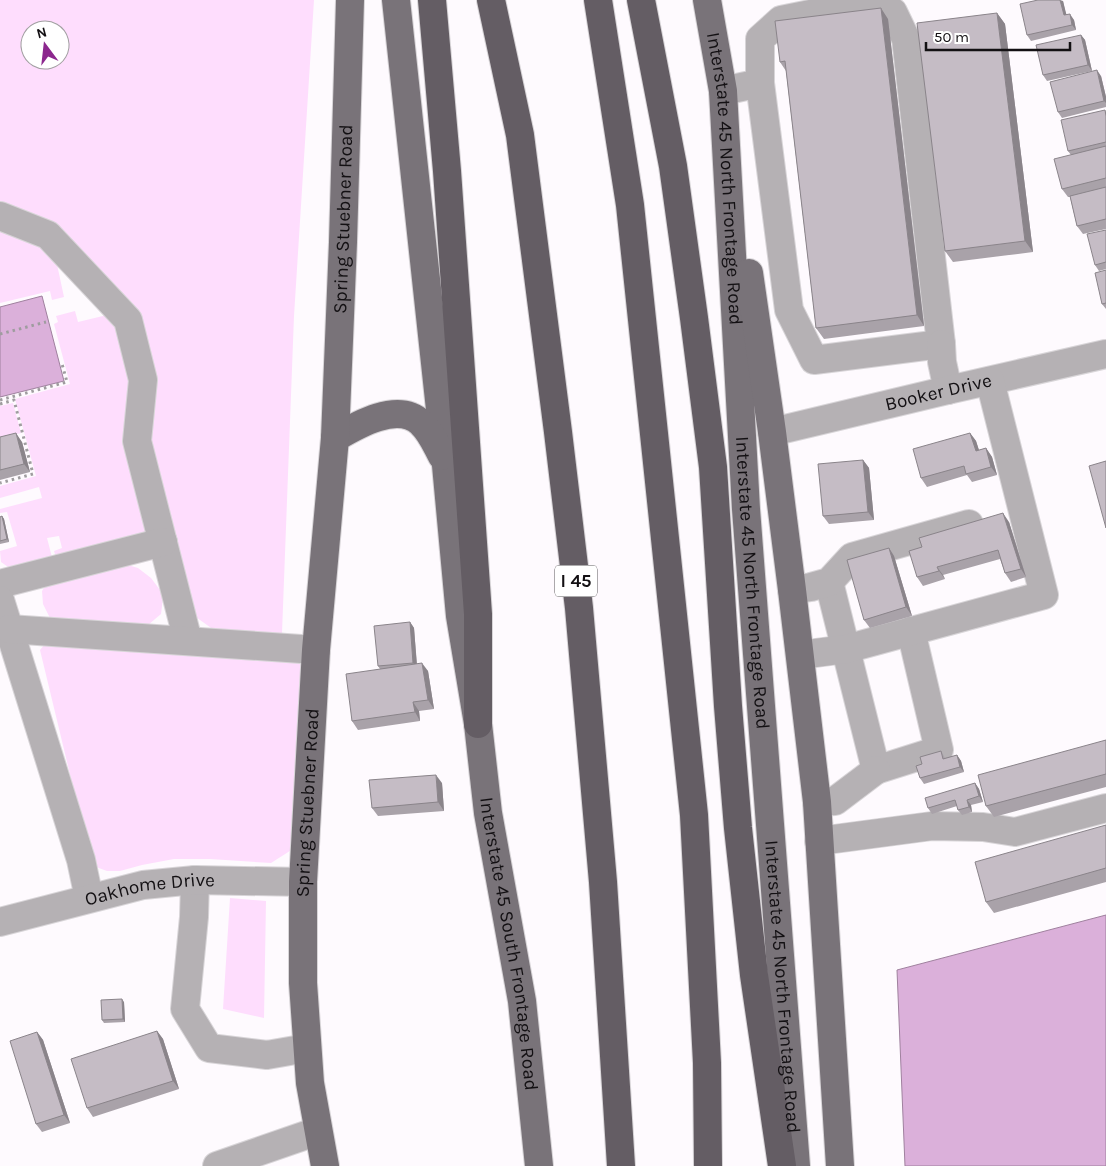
<svg xmlns="http://www.w3.org/2000/svg" width="1106" height="1166" font-family="Karla,sans-serif">
<style>
.green{fill:#feddfd;fill-rule:evenodd}
.water{fill:#dbb0da;stroke:#9f809e}
.lines{fill:none;stroke-linecap:round;stroke-linejoin:round}
.minor-casing{stroke:#d8d5d8;stroke-width:30}
.major-casing{stroke:#d8d5d8;stroke-width:30}
.highway-casing{stroke:#d8d5d8;stroke-width:30}
.path{stroke:#9f9c9f;stroke-width:3;stroke-dasharray:2.5 4;stroke-linecap:butt}
.minor{stroke:#b5b1b4;stroke-width:28}
.major{stroke:#797379;stroke-width:28}
.highway{stroke:#645d64;stroke-width:28}
.wall{fill:#a9a2a9}
.shaded-wall{fill:#8a848a}
.building{fill:#c5bcc5;stroke:#8a848a}
.labels{text-anchor:middle;dominant-baseline:central;stroke-width:4.5;stroke-linejoin:round;paint-order:stroke}
.shield{fill:#fff;stroke:#5a585a;stroke-width:1}
.shield-label{font-size:18px;font-weight:bold;fill:#131013}
.street-label{font-size:19px;fill:#131013;stroke:#fff}
</style>
<rect width="100%" height="100%" fill="#fefafe"/>
<path class="green" d="M 0,0 L 314,0 L 294,316 L 282,633 L 238,633 L 214,630 L 193,615 L 144,441 L 134,314 L 0,211 ZM 30,30 L 60,30 L 60,60 L 30,60 Z
M 0,221 L 55,255 L 64,297 L 52,300 L 50,291 L 0,303 Z
M 75,311 L 78,322 L 107,315 L 122,323 L 151,527 L 145,538 L 57,561 L 54,551 L 62,548 L 59,536 L 47,538 L 53,561 L 11,569 L 1,562 L 0,551 L 17,546 L 7,512 L 0,513 L 0,509 L 42,498 L 39,487 L 0,498 L 0,486 L 36,476 L 15,399 L 70,384 L 54,324 L 58,322 L 56,316 Z
M 13,403 L 21,433 L 2,438 L 0,442 L 0,406 Z
M 121,563 L 138,568 L 151,578 L 160,590 L 163,598 L 161,614 L 148,625 L 50,618 L 43,604 L 42,591 L 49,580 Z
M 45,644 L 298,660 L 306,673 L 293,849 L 271,863 L 210,859 L 174,859 L 142,865 L 120,871 L 107,871 L 96,867 L 89,853 L 40,650 Z
M 230,898 L 266,901 L 264,1018 L 223,1009 Z"/>
<path class="water" d="M 42,296 L 64,381 L 0,397 L 0,307 Z
M 1106,915 L 1106,1166 L 905,1166 L 897,970 Z"/>
<g class="lines">
<g class="minor-casing">
<g id="minor">
<path d="M 723,91 L 760,83 L 760,39 L 781,20 L 864,3 L 893,12 L 906,39 L 941,344 L 814,360 L 789,310 L 760,83"/>
<path d="M 0,216 L 48,235 L 128,320 L 143,380 L 137,441 L 188,641"/>
<path d="M 941,344 L 942,362 L 948,390"/>
<path id="s1" d="M 772,432 L 948,390 L 1106,354"/>
<path d="M 829,582 L 876,770 L 939,750 L 911,631"/>
<path d="M 0,584 L 163,542"/>
<path d="M 792,590 L 811,587 L 829,582 L 852,557 L 969,524"/>
<path d="M 0,600 L 81,860 L 89,898"/>
<path d="M 9,629 L 316,650"/>
<path d="M 800,655 L 846,649 L 1044,595 L 990,381"/>
<path d="M 817,802 L 835,801 L 876,770"/>
<path d="M 819,841 L 932,826 L 983,827 L 1015,832 L 1106,808"/>
<path d="M 195,880 L 194,917 L 185,1009 L 209,1048 L 267,1055 L 307,1048"/>
<path id="s2" d="M 0,922 L 143,885 L 195,880 L 303,882"/>
<path d="M 217,1166 L 318,1131"/>
</g>
</g>
<g class="major-casing">
<g id="major">
<path id="s3" d="M 396,0 L 446,465 L 460,616 L 478,724 L 488,813 L 522,1001 L 539,1166"/>
<path id="s4" d="M 707,0 L 723,91 L 746,509 L 796,1166"/>
<path d="M 749,273 L 772,432 L 792,590 L 817,802 L 840,1166"/>
<path d="M 335,438 C 357,425 398,401 421,423 C 431,432 436,445 442,456"/>
<path id="s5" d="M 325,1166 L 310,1083 L 303,983 L 303,882 L 316,650 L 335,438 L 343,242 L 350,0"/>
</g>
</g>
<g class="highway-casing">
<path id="highway" d="M 432,0 L 447,171 L 478,614 L 478,724
M 491,0 L 520,135 L 558,432 L 579,608 L 603,882 L 621,1166
M 598,0 L 630,205 L 694,815 L 707,1063 L 708,1166
M 641,0 L 673,166 L 694,318 L 713,467 L 728,706 L 738,828 L 754,975 L 782,1166"/>
</g>
<path class="path" d="M 0,334 L 46,322
M 0,400 L 67,382 L 62,364
M 0,404 L 14,400 L 33,474 L 0,483"/>
<use href="#minor" class="minor"/>
<use href="#major" class="major"/>
<use href="#highway" class="highway"/>
</g>
<path class="wall" d="M 1063,1 L 1066,15 L 1074,20 L 1076,30 L 1031,41 L 1027,35 Z
M 997,13 L 1005,24 L 1033,252 L 953,262 L 945,251 Z
M 888,19 L 924,326 L 824,339 L 816,328 L 786,71 L 780,62 Z
M 1081,35 L 1085,40 L 1092,71 L 1047,81 L 1043,75 Z
M 1101,76 L 1106,97 L 1106,107 L 1062,118 L 1058,112 Z
M 1105,110 L 1106,112 L 1106,229 L 1083,234 L 1077,226 L 1070,197 L 1068,197 L 1062,189 L 1071,155 L 1068,151 Z
M 1106,230 L 1106,269 L 1099,271 L 1095,265 Z
M 1106,270 L 1106,309 L 1102,304 Z
M 970,433 L 976,441 L 979,450 L 986,448 L 992,457 L 997,475 L 972,482 L 967,475 L 927,487 L 921,478 Z
M 0,437 L 22,442 L 30,472 L 0,480 Z
M 863,460 L 869,468 L 874,520 L 829,524 L 823,516 Z
M 2,516 L 4,519 L 9,542 L 0,544 L 0,517 Z
M 1009,522 L 1026,577 L 1011,582 L 1005,573 L 1000,559 L 943,575 L 945,579 L 923,586 L 917,577 Z
M 889,548 L 894,556 L 912,616 L 870,628 L 864,620 Z
M 410,622 L 414,628 L 417,664 L 428,671 L 434,709 L 419,711 L 420,721 L 358,730 L 352,721 L 380,669 L 378,666 Z
M 1106,740 L 1106,787 L 994,817 L 986,806 Z
M 941,751 L 945,758 L 957,755 L 961,761 L 964,772 L 924,784 L 920,778 L 922,764 Z
M 442,783 L 444,811 L 378,816 L 372,808 Z
M 975,783 L 979,789 L 983,802 L 971,805 L 972,812 L 962,815 L 958,810 L 957,806 L 932,814 L 928,808 Z
M 1106,825 L 1106,882 L 994,913 L 986,902 Z
M 124,1002 L 125,1022 L 104,1023 L 102,1020 Z
M 157,1031 L 163,1039 L 179,1089 L 93,1117 L 87,1108 Z
M 37,1032 L 43,1040 L 70,1123 L 42,1132 L 36,1124 Z"/>
<path class="shaded-wall" d="M 1060,0 L 1063,1 L 1068,21 L 1064,15 Z
M 881,8 L 888,19 L 924,326 L 917,315 Z
M 997,13 L 1005,24 L 1033,252 L 1025,241 Z
M 1070,14 L 1074,20 L 1076,30 L 1072,25 Z
M 1081,35 L 1085,40 L 1092,71 L 1088,65 Z
M 1097,70 L 1101,76 L 1106,97 L 1106,103 L 1104,101 Z
M 16,433 L 22,442 L 30,472 L 24,464 Z
M 970,433 L 976,441 L 982,460 L 976,451 Z
M 986,448 L 992,457 L 997,475 L 991,467 Z
M 863,460 L 869,468 L 874,520 L 868,512 Z
M 1003,513 L 1009,522 L 1026,577 L 1021,569 Z
M 2,516 L 4,519 L 9,542 L 7,539 Z
M 889,548 L 894,556 L 912,616 L 906,607 Z
M 937,567 L 943,575 L 945,579 L 939,571 Z
M 410,622 L 414,628 L 417,668 L 413,663 Z
M 422,663 L 428,671 L 434,709 L 428,700 Z
M 413,702 L 419,711 L 420,721 L 415,712 Z
M 957,755 L 961,761 L 964,772 L 960,767 Z
M 436,775 L 442,783 L 444,811 L 438,802 Z
M 975,783 L 979,789 L 983,802 L 979,796 Z
M 967,800 L 971,805 L 972,812 L 969,807 Z
M 122,999 L 124,1002 L 125,1022 L 123,1019 Z
M 157,1031 L 163,1039 L 179,1089 L 173,1081 Z
M 37,1032 L 43,1040 L 70,1123 L 64,1115 Z"/>
<path class="building" d="M 1038,0 L 1060,0 L 1064,15 L 1070,14 L 1072,25 L 1027,35 L 1020,4 Z
M 881,8 L 917,315 L 816,328 L 785,61 L 780,62 L 775,21 Z
M 997,13 L 1025,241 L 945,251 L 917,23 Z
M 1081,35 L 1088,65 L 1043,75 L 1036,45 Z
M 1097,70 L 1104,101 L 1058,112 L 1050,82 Z
M 1105,110 L 1106,116 L 1106,142 L 1068,151 L 1061,120 Z
M 1106,146 L 1106,178 L 1062,189 L 1054,159 Z
M 1106,187 L 1106,219 L 1077,226 L 1070,196 Z
M 1106,230 L 1106,262 L 1095,265 L 1087,234 Z
M 1106,270 L 1106,303 L 1102,304 L 1095,273 Z
M 16,433 L 24,464 L 0,470 L 0,437 Z
M 970,433 L 976,451 L 986,448 L 991,467 L 966,474 L 964,466 L 921,478 L 913,449 Z
M 863,460 L 868,512 L 823,516 L 818,464 Z
M 1106,461 L 1106,528 L 1089,466 Z
M 1003,513 L 1021,569 L 1005,573 L 998,550 L 937,567 L 939,571 L 917,577 L 909,551 L 922,547 L 919,538 Z
M 2,516 L 7,539 L 0,541 L 0,517 Z
M 889,548 L 906,607 L 864,620 L 847,560 Z
M 410,622 L 413,663 L 378,666 L 374,626 Z
M 422,663 L 428,700 L 413,702 L 415,712 L 352,721 L 346,674 Z
M 1106,740 L 1106,774 L 986,806 L 978,775 Z
M 941,751 L 943,759 L 957,755 L 960,767 L 920,778 L 916,766 L 922,764 L 920,757 Z
M 436,775 L 438,802 L 372,808 L 369,780 Z
M 975,783 L 979,796 L 967,800 L 969,807 L 958,810 L 955,800 L 928,808 L 925,798 Z
M 1106,825 L 1106,868 L 986,902 L 975,862 Z
M 122,999 L 123,1019 L 102,1020 L 101,1000 Z
M 157,1031 L 173,1081 L 87,1108 L 71,1059 Z
M 37,1032 L 64,1115 L 36,1124 L 10,1041 Z"/>
<g class="labels">
<rect class="shield" x="555" y="565.5" width="42" height="31" rx="4"/>
<g class="shield-label">
<text x="576" y="581">I 45</text>
</g>
<g class="street-label">
<text stroke="none"><textPath href="#s4" startOffset="180">Interstate 45 North Frontage Road</textPath></text>
<text stroke="none"><textPath href="#s5" startOffset="950">Spring Stuebner Road</textPath></text>
<text stroke="none"><textPath href="#s1" startOffset="171">Booker Drive</textPath></text>
<text stroke="none"><textPath href="#s4" startOffset="585">Interstate 45 North Frontage Road</textPath></text>
<text stroke="none"><textPath href="#s5" startOffset="365">Spring Stuebner Road</textPath></text>
<text stroke="none"><textPath href="#s2" startOffset="154">Oakhome Drive</textPath></text>
<text stroke="none"><textPath href="#s3" startOffset="951">Interstate 45 South Frontage Road</textPath></text>
<text stroke="none"><textPath href="#s4" startOffset="990">Interstate 45 North Frontage Road</textPath></text>
</g>
</g>
<g transform="translate(45 45) rotate(345)"><circle r="24" fill="#ffffff" stroke="#a19fa1"/>
<path d="M0-4L9 19L0 12L-9 19Z" fill="#8c278e"/>
<text y="-8" font-size="14" font-weight="bold" text-anchor="middle" fill="#131013">N</text>
</g>
<path d="M926 42v8h144v-8" fill="none" stroke="#131013" stroke-width="2.5"/>
<text x="934" y="42" font-size="15" fill="#131013" stroke="#ffffff" stroke-width="4" paint-order="stroke">50 m</text>
</svg>
